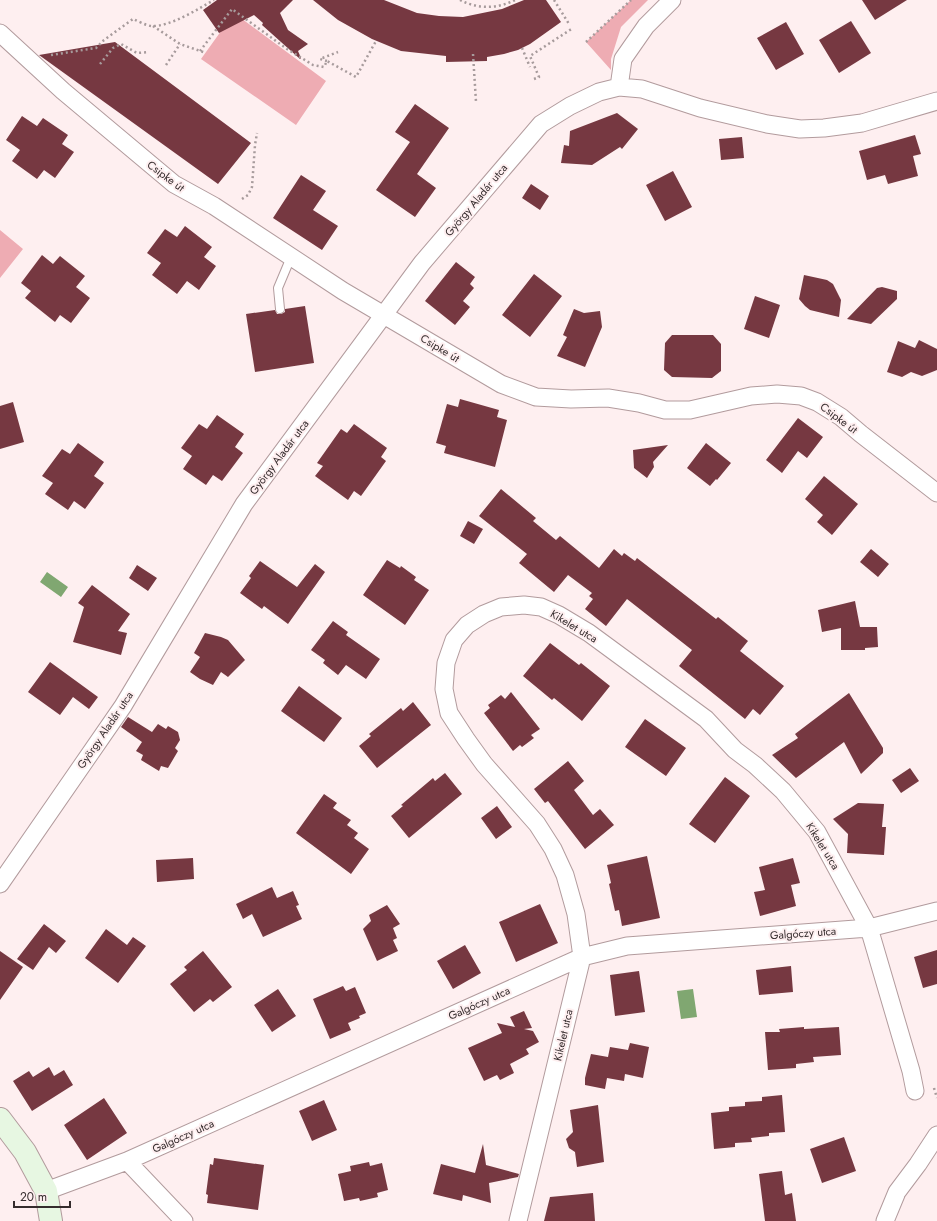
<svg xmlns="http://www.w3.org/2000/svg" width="937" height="1221" font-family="Jost,sans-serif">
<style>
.green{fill:#eeacb3}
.water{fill:#80a771}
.building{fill:#763841}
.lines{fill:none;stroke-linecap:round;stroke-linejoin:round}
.lane-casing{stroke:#b29b9d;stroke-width:10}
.street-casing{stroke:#b29b9d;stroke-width:19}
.secondary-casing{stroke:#b29b9d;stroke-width:24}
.path{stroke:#a79b9c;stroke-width:2.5;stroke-dasharray:2 3;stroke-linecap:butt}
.lane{stroke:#fff;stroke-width:8}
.street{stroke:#fff;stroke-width:17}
.secondary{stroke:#e7f7e2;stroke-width:22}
.labels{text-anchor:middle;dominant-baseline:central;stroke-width:4;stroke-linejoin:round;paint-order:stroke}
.street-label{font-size:11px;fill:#352c2d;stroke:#feeff0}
</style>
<rect width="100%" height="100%" fill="#feeff0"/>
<path class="green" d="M 631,0 L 648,0 L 621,27 L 611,59 L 611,70 L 586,42 Z
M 234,13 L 326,81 L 296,125 L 201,59 Z
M 0,230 L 23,249 L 0,278 Z"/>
<path class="water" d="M 47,572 L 68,587 L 61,597 L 40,582 Z
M 693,989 L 697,1017 L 681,1019 L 677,991 Z"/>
<path class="building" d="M 217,0 L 293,0 L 280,13 L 288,30 L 308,44 L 298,51 L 301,58 L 300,59 L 262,25 L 263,23 L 254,15 L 219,33 L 203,10 Z
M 313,0 L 384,0 L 417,13 L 439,16 L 463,17 L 502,9 L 524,0 L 546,0 L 561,22 L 530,44 L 518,50 L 504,54 L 487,57 L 487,61 L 446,62 L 446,56 L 401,51 L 372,39 L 338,20 Z
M 862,0 L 907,0 L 875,20 Z
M 851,21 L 871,53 L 839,73 L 819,40 Z
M 786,22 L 804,54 L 776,70 L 757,38 Z
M 115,42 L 251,143 L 218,184 L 39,55 Z
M 415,104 L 449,128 L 417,174 L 436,188 L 415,217 L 376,190 L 410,142 L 395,132 Z
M 617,113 L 638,129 L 622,149 L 620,147 L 592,165 L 561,163 L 564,145 L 569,146 L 570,131 Z
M 22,116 L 37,126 L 43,118 L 68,135 L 62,144 L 74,152 L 55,178 L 44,170 L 37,179 L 12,161 L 20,150 L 6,140 Z
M 915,135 L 921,154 L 913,156 L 918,176 L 888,184 L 885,175 L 867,180 L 859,151 Z
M 742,137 L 744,158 L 721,160 L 719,139 Z
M 673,171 L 692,207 L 665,221 L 646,185 Z
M 301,175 L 326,191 L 313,210 L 338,226 L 322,250 L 273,218 Z
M 531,184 L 549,196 L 540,210 L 522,198 Z
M 185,226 L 212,247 L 204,257 L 216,266 L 199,290 L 187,281 L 177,294 L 152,275 L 161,263 L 147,253 L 165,229 L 177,237 Z
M 42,255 L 53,264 L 60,256 L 85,276 L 76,287 L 90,298 L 71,323 L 60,315 L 55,322 L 25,298 L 31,291 L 21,283 Z
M 456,262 L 475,277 L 470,284 L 474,288 L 463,301 L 470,307 L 455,325 L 425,301 Z
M 534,274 L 562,296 L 530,337 L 502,315 Z
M 804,275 L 827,280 L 833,284 L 841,300 L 839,317 L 810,310 L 805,306 L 799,299 Z
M 882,287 L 897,291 L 897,299 L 871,324 L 847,319 L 877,288 Z
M 755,296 L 780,305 L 769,338 L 744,329 Z
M 305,306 L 314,363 L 255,372 L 246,314 L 275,310 L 277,314 L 281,314 L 285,312 L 285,309 Z
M 574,309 L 584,313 L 600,311 L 602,327 L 585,367 L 557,356 L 567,337 L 563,335 Z
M 672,335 L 713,335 L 721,344 L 721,371 L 712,378 L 672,377 L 664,370 L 665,343 Z
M 919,340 L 937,349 L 937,370 L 922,376 L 911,372 L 902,377 L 887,372 L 898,341 L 915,348 Z
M 460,399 L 499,410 L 497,417 L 507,420 L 495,467 L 444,453 L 446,446 L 436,443 L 447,404 L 458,407 Z
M 13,402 L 24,442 L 0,449 L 0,406 Z
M 217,415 L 244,434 L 235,447 L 243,453 L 222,481 L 213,475 L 206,485 L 183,469 L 192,456 L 181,448 L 199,424 L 207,429 Z
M 798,418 L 823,437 L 807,458 L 798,451 L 782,473 L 766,460 Z
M 354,424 L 387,448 L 381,457 L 386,461 L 361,496 L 354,491 L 348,500 L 315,476 L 323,466 L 317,463 L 341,429 L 347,433 Z
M 78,443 L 104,462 L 94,476 L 104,483 L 85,509 L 74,501 L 68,510 L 45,494 L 53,483 L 42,476 L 62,449 L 70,454 Z
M 706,443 L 731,463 L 717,480 L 716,479 L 710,486 L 687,468 Z
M 668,445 L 653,462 L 654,467 L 647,478 L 634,468 L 633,450 Z
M 824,476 L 858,504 L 832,535 L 817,522 L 823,515 L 805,499 Z
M 501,489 L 536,518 L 533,521 L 556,540 L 560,536 L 599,568 L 614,549 L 622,556 L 624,553 L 635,561 L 637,558 L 716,619 L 718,617 L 748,641 L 740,651 L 784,686 L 760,715 L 753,709 L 745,719 L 679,666 L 692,650 L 627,599 L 606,626 L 585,609 L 593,599 L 589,596 L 592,593 L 568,575 L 554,592 L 519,563 L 527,554 L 479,516 Z
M 468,521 L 483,529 L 474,544 L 460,536 Z
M 871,549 L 889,564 L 878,577 L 860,562 Z
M 387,560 L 400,568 L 401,566 L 416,577 L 414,580 L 429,590 L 405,625 L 363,595 Z
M 260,561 L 297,587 L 315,564 L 325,572 L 288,624 L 264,606 L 262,609 L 240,593 L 251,578 L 249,576 Z
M 137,565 L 157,578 L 148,591 L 129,578 Z
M 92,585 L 130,614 L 118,631 L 127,633 L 121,655 L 73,642 L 84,607 L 78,603 Z
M 855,601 L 860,627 L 877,627 L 878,647 L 865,648 L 865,650 L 841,650 L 841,628 L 822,632 L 818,610 Z
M 333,621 L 348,632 L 346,635 L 380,659 L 366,679 L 346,665 L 338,675 L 323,663 L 325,660 L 311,650 Z
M 205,633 L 221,637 L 228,640 L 245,660 L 228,677 L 221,672 L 213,685 L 200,679 L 190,672 L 200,657 L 194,653 Z
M 550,643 L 579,665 L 581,663 L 610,686 L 582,721 L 554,698 L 552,700 L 523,676 Z
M 50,662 L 98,697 L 89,709 L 73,697 L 60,715 L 28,692 Z
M 299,686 L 342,718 L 324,742 L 281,711 Z
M 511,692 L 540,729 L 531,735 L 534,738 L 522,747 L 520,745 L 513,751 L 484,713 L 490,708 L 488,705 L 501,695 L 505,699 Z
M 849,693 L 883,748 L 883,753 L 861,774 L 844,742 L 796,778 L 772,755 L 798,738 L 795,734 Z
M 413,702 L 431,725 L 377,768 L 359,746 L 371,736 L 369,734 L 401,708 L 403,711 Z
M 128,717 L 152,732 L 158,724 L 166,729 L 168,726 L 178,732 L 180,740 L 175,748 L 178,751 L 168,768 L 161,766 L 159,771 L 141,760 L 143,755 L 136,751 L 142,742 L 121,727 Z
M 645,719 L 686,748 L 666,776 L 625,747 Z
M 568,761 L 584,781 L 574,790 L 593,815 L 600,809 L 614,825 L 585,849 L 548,801 L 545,803 L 534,789 Z
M 910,768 L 919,781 L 901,793 L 892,780 Z
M 445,773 L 462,794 L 409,838 L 391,816 L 403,806 L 401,805 L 433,778 L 435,781 Z
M 725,777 L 750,796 L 715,843 L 689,824 Z
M 324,794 L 337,803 L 333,808 L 351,820 L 347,825 L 358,833 L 354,838 L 369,849 L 351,874 L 296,833 Z
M 858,803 L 884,804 L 882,827 L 886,827 L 884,855 L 847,853 L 848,834 L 833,819 Z
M 497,806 L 512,827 L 496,839 L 481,818 Z
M 647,856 L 660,918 L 622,926 L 619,910 L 615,911 L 609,884 L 611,883 L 607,865 Z
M 193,858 L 194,879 L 157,882 L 156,860 Z
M 793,858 L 800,883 L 791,885 L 796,906 L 760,916 L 754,892 L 765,890 L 759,867 Z
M 272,887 L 277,898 L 293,891 L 299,905 L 296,906 L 302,919 L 263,937 L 252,914 L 243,919 L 236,904 Z
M 540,904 L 558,943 L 516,962 L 499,922 Z
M 387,905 L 400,924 L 393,928 L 397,938 L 393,940 L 398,951 L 377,961 L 363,929 L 371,921 L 369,915 Z
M 44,924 L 66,941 L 56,953 L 49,947 L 33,970 L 17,959 Z
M 106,929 L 127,945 L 133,937 L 146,946 L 118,983 L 85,958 Z
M 465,945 L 481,973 L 453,989 L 437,961 Z
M 937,950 L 937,984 L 923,988 L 914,957 Z
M 0,951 L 23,967 L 0,1000 Z
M 203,951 L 232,987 L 213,1002 L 210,999 L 194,1012 L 170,984 L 187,970 L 184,967 Z
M 791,966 L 793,992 L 759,995 L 756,970 Z
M 639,971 L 645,1012 L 615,1016 L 610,975 Z
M 343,986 L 346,991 L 355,987 L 366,1013 L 359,1016 L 360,1018 L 348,1023 L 351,1030 L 330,1039 L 313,999 Z
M 278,989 L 296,1016 L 272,1032 L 254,1005 Z
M 524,1011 L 532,1028 L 524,1029 L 533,1031 L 539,1042 L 526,1049 L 529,1054 L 510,1064 L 514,1073 L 500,1080 L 497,1075 L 484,1081 L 468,1048 L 502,1033 L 497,1023 L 515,1027 L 510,1017 Z
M 804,1027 L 804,1029 L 839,1027 L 841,1055 L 813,1057 L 814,1062 L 796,1064 L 796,1068 L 768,1070 L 765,1032 L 780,1032 L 779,1029 Z
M 630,1043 L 649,1047 L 643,1078 L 625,1074 L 624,1081 L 607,1078 L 605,1089 L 585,1085 L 585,1078 L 591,1054 L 608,1057 L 610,1047 L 628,1050 Z
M 49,1067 L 54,1076 L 64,1070 L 73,1085 L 32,1111 L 13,1081 L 29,1071 L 33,1077 Z
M 782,1095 L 785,1132 L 769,1133 L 769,1136 L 751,1138 L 752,1142 L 735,1143 L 735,1147 L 714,1149 L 711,1113 L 729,1111 L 729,1107 L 745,1106 L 745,1102 L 762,1101 L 762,1097 Z
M 104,1098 L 127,1133 L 87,1160 L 64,1125 Z
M 324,1100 L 337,1130 L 312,1141 L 299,1111 Z
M 598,1105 L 604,1162 L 577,1167 L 575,1152 L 569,1148 L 566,1139 L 573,1132 L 570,1110 Z
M 844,1137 L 856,1171 L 822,1183 L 810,1149 Z
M 483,1144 L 486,1165 L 519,1174 L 518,1177 L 489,1183 L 491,1203 L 463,1195 L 462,1201 L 433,1194 L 441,1164 L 475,1173 Z
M 214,1158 L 264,1165 L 258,1210 L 207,1203 L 208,1195 L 206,1194 L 210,1164 L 213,1165 Z
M 369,1162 L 370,1166 L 382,1163 L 388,1190 L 377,1193 L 378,1197 L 360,1201 L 359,1198 L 344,1201 L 338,1174 L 351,1171 L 350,1166 Z
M 782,1171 L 785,1195 L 792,1193 L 796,1221 L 765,1221 L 759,1174 Z
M 593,1193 L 595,1221 L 544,1221 L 550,1197 Z"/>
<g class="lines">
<g class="lane-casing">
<path id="lane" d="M 280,309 L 278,288 L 291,257"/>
</g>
<g class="street-casing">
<path id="street" d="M 0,33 L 63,91 L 174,184 L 214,206 L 343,291 L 501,384 L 536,397 L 571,399 L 608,398 L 639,403 L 665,410 L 690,410 L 751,396 L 777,394 L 801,396 L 817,402 L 841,417 L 861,434 L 937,493
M 619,87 L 623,59 L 646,26 L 672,0
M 0,884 L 123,706 L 244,504 L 422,263 L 541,124 L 570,106 L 599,92 L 619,87 L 642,89 L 700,108 L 767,124 L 800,129 L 824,128 L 862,123 L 937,101
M 127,1161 L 184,1221
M 46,1191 L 127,1161 L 582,957 L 627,946 L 869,928 L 937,911
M 518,1221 L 582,957 L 576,914 L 565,875 L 553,849 L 537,824 L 484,764 L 466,739 L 449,713 L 444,689 L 446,663 L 454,640 L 467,625 L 484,614 L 501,607 L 524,605 L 541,607 L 559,615 L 589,633 L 706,719 L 735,750 L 755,765 L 783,791 L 817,832 L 869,928 L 911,1071 L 915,1091
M 885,1221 L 897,1192 L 918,1164 L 937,1135"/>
</g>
<g class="secondary-casing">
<path id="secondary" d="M 0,1119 L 25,1152 L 46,1191 L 51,1221"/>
</g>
<path class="path" d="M 460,0 C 477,9 498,9 515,0
M 554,0 L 569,24
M 153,26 L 180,44 L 206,53
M 586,42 L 631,0
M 522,48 L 530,67
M 200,51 L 232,9 L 287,49 L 313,65 L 324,67 L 327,61 L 356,77 L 376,41
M 473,54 L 476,102
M 51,55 L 96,48 L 104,40 L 133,19 C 138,21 145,25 151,26 C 170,27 198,9 214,0
M 327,61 L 320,59 L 338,52
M 100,64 L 113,48 L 121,44 L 137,53 L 149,52
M 166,65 L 180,44
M 534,79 L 539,77 L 530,56 L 573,28
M 242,199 L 248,195 L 252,187 L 255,145 L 257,133
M 934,1088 L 937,1098"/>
<use href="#lane" class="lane"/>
<use href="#street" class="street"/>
<use href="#secondary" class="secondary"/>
</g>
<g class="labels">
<g class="street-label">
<text transform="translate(166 176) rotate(37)">Csipke út</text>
<text transform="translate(476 200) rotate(-50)">György Aladár utca</text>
<text transform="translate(440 348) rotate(31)">Csipke út</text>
<text transform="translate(839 418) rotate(37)">Csipke út</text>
<text transform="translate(279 457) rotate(-53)">György Aladár utca</text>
<text transform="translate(574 626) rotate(31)">Kikelet utca</text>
<text transform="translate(105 730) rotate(-56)">György Aladár utca</text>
<text transform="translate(823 846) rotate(58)">Kikelet utca</text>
<text transform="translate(803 933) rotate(-4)">Galgóczy utca</text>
<text transform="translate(479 1003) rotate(-24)">Galgóczy utca</text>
<text transform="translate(563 1035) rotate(-77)">Kikelet utca</text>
<text transform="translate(183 1136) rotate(-24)">Galgóczy utca</text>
</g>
</g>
<path d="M14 1201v6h56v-6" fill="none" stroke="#352c2d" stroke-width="2"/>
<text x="20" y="1201" font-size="12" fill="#352c2d" stroke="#feeff0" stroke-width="3" paint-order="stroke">20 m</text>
</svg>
